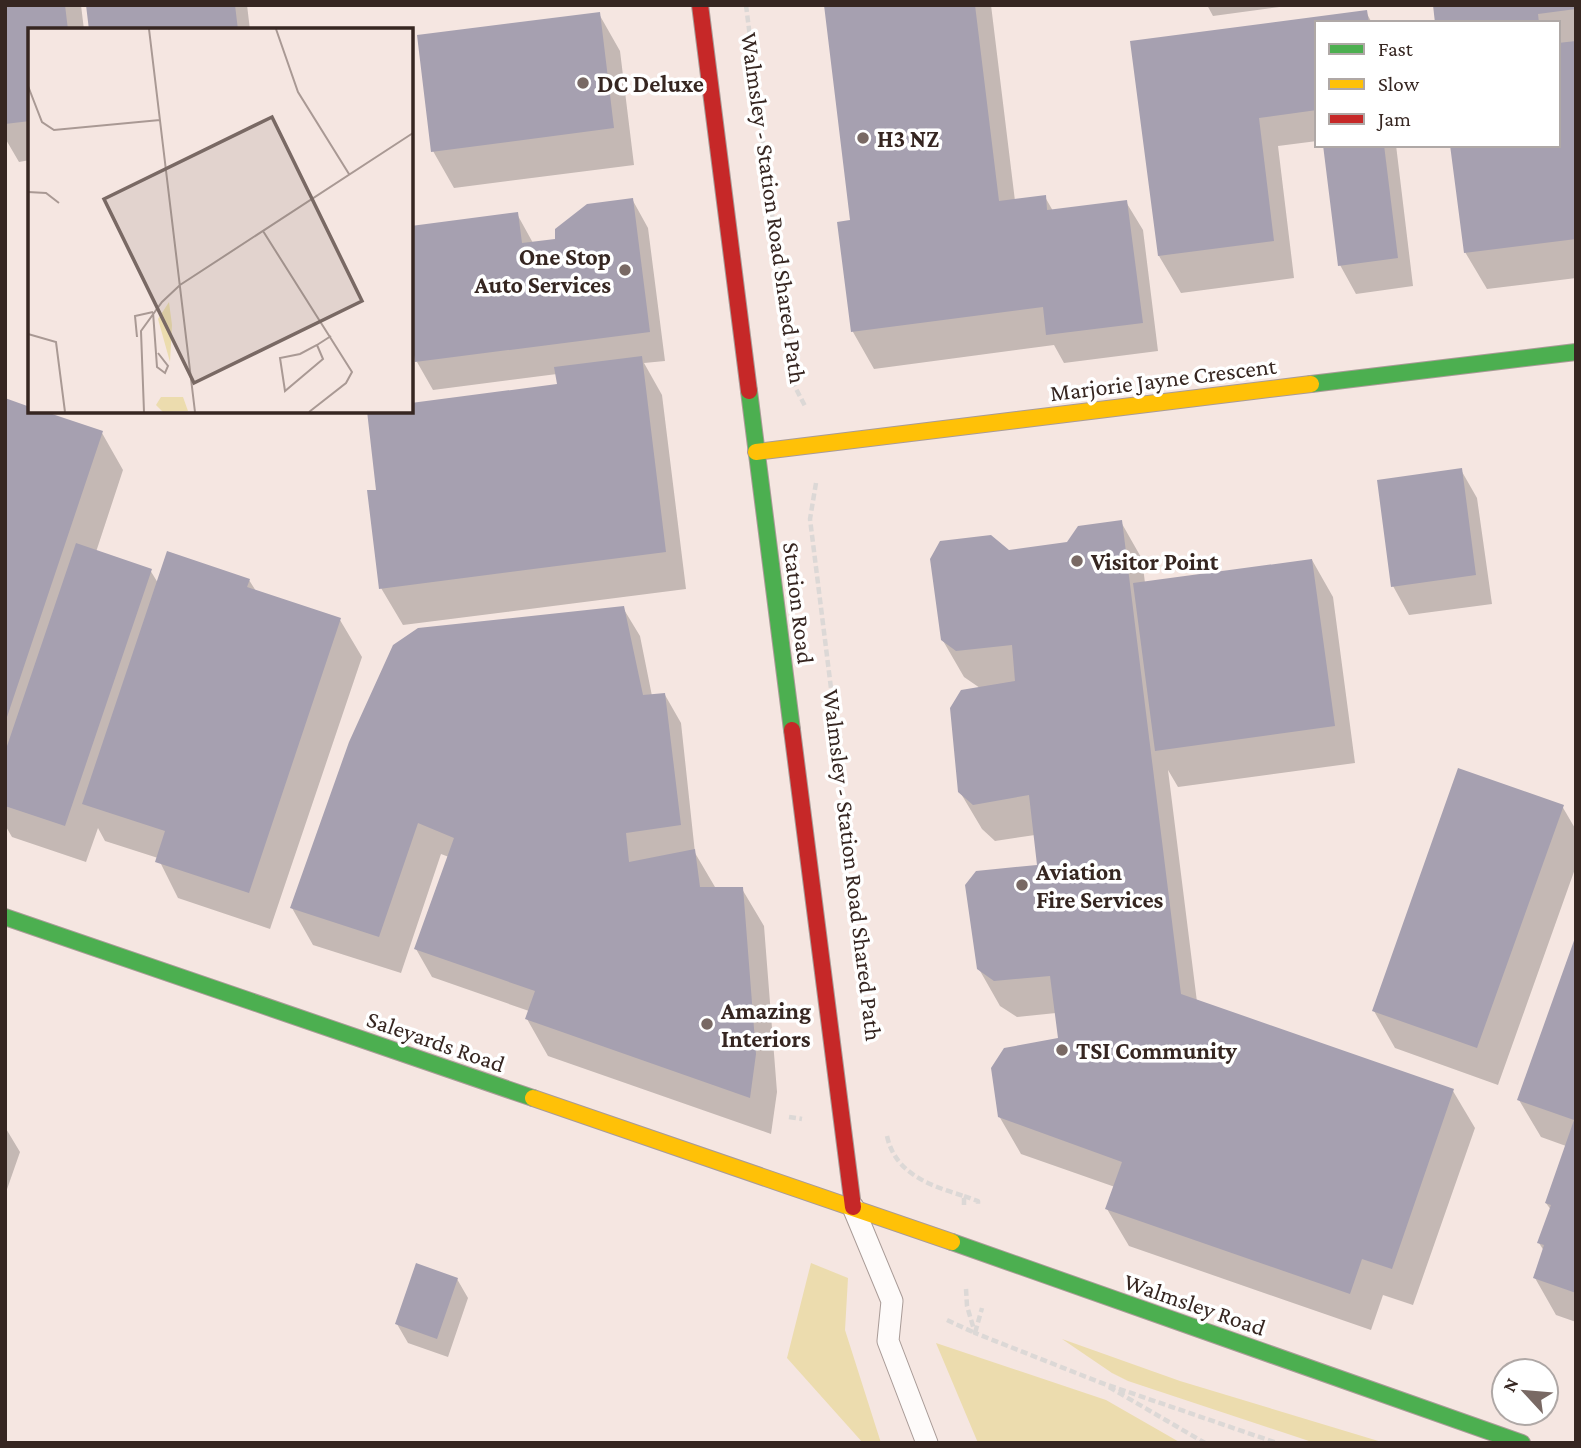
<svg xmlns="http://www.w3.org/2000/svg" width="1581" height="1448" font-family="'Crimson Pro',serif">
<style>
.green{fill:#ecdcae}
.shadow{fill:#0003}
.building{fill:#a6a0b0}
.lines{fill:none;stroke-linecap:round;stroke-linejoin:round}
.lane-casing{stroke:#a99b97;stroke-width:23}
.fast-casing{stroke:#a99b97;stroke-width:18}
.slow-casing{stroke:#a99b97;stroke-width:18}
.jam-casing{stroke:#a99b97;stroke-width:18}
.path{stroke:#dcd8d6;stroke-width:4.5;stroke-dasharray:7 3.5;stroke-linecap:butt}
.lane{stroke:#fefbfa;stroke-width:21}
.fast{stroke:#4caf50;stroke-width:16}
.slow{stroke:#ffc107;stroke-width:16}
.jam{stroke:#c62828;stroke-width:16}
.poi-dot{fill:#796964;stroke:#fff;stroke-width:2.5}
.labels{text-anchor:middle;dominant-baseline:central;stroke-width:7;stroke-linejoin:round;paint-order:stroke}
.poi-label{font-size:24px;font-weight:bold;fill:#362621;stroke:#fff;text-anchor:start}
.street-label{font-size:24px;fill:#362621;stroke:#fff}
.inset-road{fill:none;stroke:#a99994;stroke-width:2}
.view{fill:#796964;fill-opacity:0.15;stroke:#796964;stroke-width:3.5}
.inset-edge{fill:none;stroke:#362621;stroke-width:3.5}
</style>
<rect width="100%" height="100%" fill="#f5e6e1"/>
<path class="green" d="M 811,1263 L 848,1278 L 845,1330 L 881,1443 L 863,1443 L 787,1358 Z
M 1062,1339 L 1180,1381 L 1385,1443 L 1315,1443 L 1128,1381 L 1112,1373 Z
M 936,1343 L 1106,1400 L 1181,1443 L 978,1443 Z"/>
<path class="shadow" d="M 5,5 L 81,5 L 84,30 L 30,30 L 30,160 L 19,162 L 5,138 Z
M 88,5 L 247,5 L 250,30 L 91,30 Z
M 826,5 L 991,5 L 1015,201 L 1045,197 L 1053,211 L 1126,202 L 1143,230 L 1158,351 L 1064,363 L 1054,345 L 874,369 L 853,332 L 852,221 Z
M 1207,5 L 1294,5 L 1213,16 Z
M 1576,5 L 1576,278 L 1487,289 L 1465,252 L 1558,145 L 1558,23 L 1437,23 Z
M 1366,12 L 1372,23 L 1317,23 L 1317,141 L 1278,146 L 1294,278 L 1181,293 L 1159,256 L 1132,42 Z
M 599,14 L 620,51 L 634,165 L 454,188 L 433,151 Z
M 1325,145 L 1396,145 L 1413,286 L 1356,294 L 1340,265 Z
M 632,199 L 648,228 L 665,361 L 644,363 L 662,395 L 686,589 L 403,625 L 381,588 L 378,491 L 411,411 L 559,386 L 557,374 L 433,390 L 417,362 L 517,214 L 533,243 L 557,240 Z
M 5,400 L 30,411 L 102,433 L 123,470 L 96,552 L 150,570 L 158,583 L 249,580 L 256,591 L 340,620 L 362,657 L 270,929 L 178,898 L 158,858 L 105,841 L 98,828 L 86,862 L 12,837 L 5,825 Z
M 1461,470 L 1477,498 L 1492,604 L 1409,615 L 1393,586 Z
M 1121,522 L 1142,559 L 1145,583 L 1312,560 L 1333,597 L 1355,763 L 1178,787 L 1168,770 L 1197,1002 L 1453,1091 L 1475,1128 L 1413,1305 L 1383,1295 L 1371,1330 L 1129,1246 L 1107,1209 L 1115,1187 L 1021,1154 L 999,1116 L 1060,1040 L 1056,1013 L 1017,1017 L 1000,1006 L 979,969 L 1039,866 L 1035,835 L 995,841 L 982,829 L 960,792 L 980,688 L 964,677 L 942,639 L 1009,552 L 1069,544 Z
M 623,608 L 640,636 L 652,696 L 665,695 L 681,723 L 695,853 L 715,887 L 742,889 L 764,926 L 777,1092 L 771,1134 L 548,1056 L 527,1019 L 529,1011 L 432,977 L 416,949 L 449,857 L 441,854 L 401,973 L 313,945 L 292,908 Z
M 1562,806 L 1576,830 L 1576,866 L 1498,1085 L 1395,1048 L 1374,1011 Z
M 1576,939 L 1576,1322 L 1556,1315 L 1535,1278 L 1544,1251 L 1539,1243 L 1551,1210 L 1546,1203 L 1566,1146 L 1541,1137 L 1519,1100 Z
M 5,1127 L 20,1152 L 5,1195 Z
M 457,1279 L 468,1298 L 448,1357 L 408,1343 L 397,1324 Z"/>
<path class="building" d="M 5,5 L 65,5 L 68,30 L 30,30 L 30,121 L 5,124 Z
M 86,5 L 235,5 L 238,30 L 89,30 Z
M 824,5 L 975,5 L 999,201 L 1046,195 L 1047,210 L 1127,200 L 1143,323 L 1046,335 L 1043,307 L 851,332 L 837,222 L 850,220 Z
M 1433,5 L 1576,5 L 1576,9 L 1538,14 L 1539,23 L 1435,23 Z
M 1367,10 L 1369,23 L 1317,23 L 1317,110 L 1259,118 L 1274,241 L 1158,256 L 1130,41 Z
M 600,12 L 614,128 L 431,152 L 417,35 Z
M 1576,41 L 1576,239 L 1464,253 L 1450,145 L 1558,145 L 1558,43 Z
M 1323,145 L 1384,145 L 1398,258 L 1338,266 Z
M 633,198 L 650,332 L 415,362 L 411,333 L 411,226 L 518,212 L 522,243 L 555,239 L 555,229 L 587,204 Z
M 642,356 L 666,552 L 379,589 L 367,490 L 376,490 L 367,411 L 411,411 L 411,403 L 557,384 L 554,367 Z
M 5,398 L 30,407 L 30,411 L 43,411 L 103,431 L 6,720 Z
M 1462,468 L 1476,575 L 1391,587 L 1377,480 Z
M 1122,520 L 1181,994 L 1454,1089 L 1392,1269 L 1362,1259 L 1350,1294 L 1105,1209 L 1122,1162 L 998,1117 L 991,1068 L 1004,1048 L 1058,1038 L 1050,976 L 994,981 L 977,969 L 965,885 L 976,871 L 1037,865 L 1029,795 L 973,805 L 958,792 L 950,708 L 961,690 L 1015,681 L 1012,645 L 956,651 L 941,640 L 930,559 L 940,541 L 991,535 L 1009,550 L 1067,542 L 1078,526 Z
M 76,543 L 152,569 L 65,826 L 5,806 L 5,752 Z
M 167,551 L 250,579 L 247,587 L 341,618 L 249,893 L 155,862 L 165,831 L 82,804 Z
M 1312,559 L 1335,726 L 1155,751 L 1133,583 Z
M 624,606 L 643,695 L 665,693 L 681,825 L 626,833 L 629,862 L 695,849 L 700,887 L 743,887 L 756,1054 L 750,1098 L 525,1019 L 535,991 L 414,949 L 454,838 L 418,823 L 379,937 L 290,908 L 349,742 L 393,645 L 418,628 Z
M 1458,768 L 1564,805 L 1477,1048 L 1372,1011 Z
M 1576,935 L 1576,1293 L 1533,1278 L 1544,1245 L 1537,1243 L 1551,1205 L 1545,1203 L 1574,1120 L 1517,1100 Z
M 416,1263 L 458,1278 L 437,1339 L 395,1324 Z"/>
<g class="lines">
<g class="lane-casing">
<path id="lane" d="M 853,1207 L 892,1301 L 888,1341 L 927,1443"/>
</g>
<g class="fast-casing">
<path id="fast" d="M 1311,384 L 1576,352
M 749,391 L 792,730
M 5,917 L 533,1098
M 952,1242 L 1522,1443"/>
</g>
<g class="slow-casing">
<path id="slow" d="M 756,452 L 1311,384
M 533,1098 L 952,1242"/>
</g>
<g class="jam-casing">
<path id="jam" d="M 700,5 L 749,391
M 792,730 L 853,1207"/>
</g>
<path class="path" d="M 746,5 L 793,383 L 805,406
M 816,483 L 810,519 L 842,777
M 789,1117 L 802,1119
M 887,1136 C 895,1174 931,1186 964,1196 L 964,1206
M 964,1196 L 978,1201 L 978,1207
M 966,1289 L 967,1306 L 975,1333 L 1099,1382 L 1277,1443
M 947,1320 L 975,1333 L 982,1308
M 1109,1387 L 1205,1443"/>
<use href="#lane" class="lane"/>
<use href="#fast" class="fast"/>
<use href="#slow" class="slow"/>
<use href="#jam" class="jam"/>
</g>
<g class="poi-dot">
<circle cx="583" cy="83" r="7"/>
<circle cx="863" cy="138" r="7"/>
<circle cx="625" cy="270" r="7"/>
<circle cx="1077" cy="561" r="7"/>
<circle cx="1022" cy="885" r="7"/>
<circle cx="707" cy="1024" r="7"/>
<circle cx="1062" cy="1050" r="7"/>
</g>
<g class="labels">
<g class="poi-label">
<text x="597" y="83">DC Deluxe</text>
<text x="877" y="138">H3 NZ</text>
<text x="611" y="256" text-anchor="end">One Stop<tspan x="611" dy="28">Auto Services</tspan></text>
<text x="1091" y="561">Visitor Point</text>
<text x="1036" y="871">Aviation<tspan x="1036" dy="28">Fire Services</tspan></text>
<text x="721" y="1010">Amazing<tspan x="721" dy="28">Interiors</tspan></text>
<text x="1076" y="1050">TSI Community</text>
</g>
<g class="street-label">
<text transform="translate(774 208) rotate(82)">Walmsley - Station Road Shared Path</text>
<text transform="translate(1163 379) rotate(-7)">Marjorie Jayne Crescent</text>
<text transform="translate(799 603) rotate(83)">Station Road</text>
<text transform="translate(853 865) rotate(83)">Walmsley - Station Road Shared Path</text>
<text transform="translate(436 1041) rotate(19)">Saleyards Road</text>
<text transform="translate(1195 1304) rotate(19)">Walmsley Road</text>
</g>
</g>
<g transform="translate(28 28)">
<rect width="385" height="385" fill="#f5e6e1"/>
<path d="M 141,274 L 144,297 L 142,334 L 130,291 ZM 133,369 L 155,369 L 160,383 L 135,384 L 128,377 Z" fill="#ecdcae"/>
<path class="inset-road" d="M 121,1 L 167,384M 248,1 L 270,64 L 321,146M 0,58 L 14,94 L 26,102 L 132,92M 0,164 L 18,165 L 31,175M 235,203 L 324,344 L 318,355 L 281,384M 125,284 L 129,339 L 137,345 L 140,338 L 130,325M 0,306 L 28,314 L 37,384M 109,309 L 107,288 L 125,284M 289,317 L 295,331 L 257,363 L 252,330 L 272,326 L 289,317 L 303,308M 116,384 L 113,303 L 134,274 L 152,257 L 385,105"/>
<path class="view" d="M 244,89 L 334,273 L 166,355 L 76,171 Z"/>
<rect width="385" height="385" class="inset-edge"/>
</g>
<rect width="1581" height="1448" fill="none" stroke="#362621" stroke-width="14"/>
<rect x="1315" y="21" width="245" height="126" fill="#ffffff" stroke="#afa8a6" stroke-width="2"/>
<rect x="1329" y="44" width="35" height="10" fill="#4caf50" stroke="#afa8a6" stroke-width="2"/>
<text x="1378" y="56" font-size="21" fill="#362621">Fast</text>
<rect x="1329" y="79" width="35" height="10" fill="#ffc107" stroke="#afa8a6" stroke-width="2"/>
<text x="1378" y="91" font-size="21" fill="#362621">Slow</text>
<rect x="1329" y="114" width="35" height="10" fill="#c62828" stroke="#afa8a6" stroke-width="2"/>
<text x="1378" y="126" font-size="21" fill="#362621">Jam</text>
<g transform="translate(1525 1392) rotate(296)"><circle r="33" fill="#ffffff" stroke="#afa8a6" stroke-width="2"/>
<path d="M0-5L12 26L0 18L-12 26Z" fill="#796964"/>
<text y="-10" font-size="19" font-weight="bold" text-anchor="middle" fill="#362621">N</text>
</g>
</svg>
